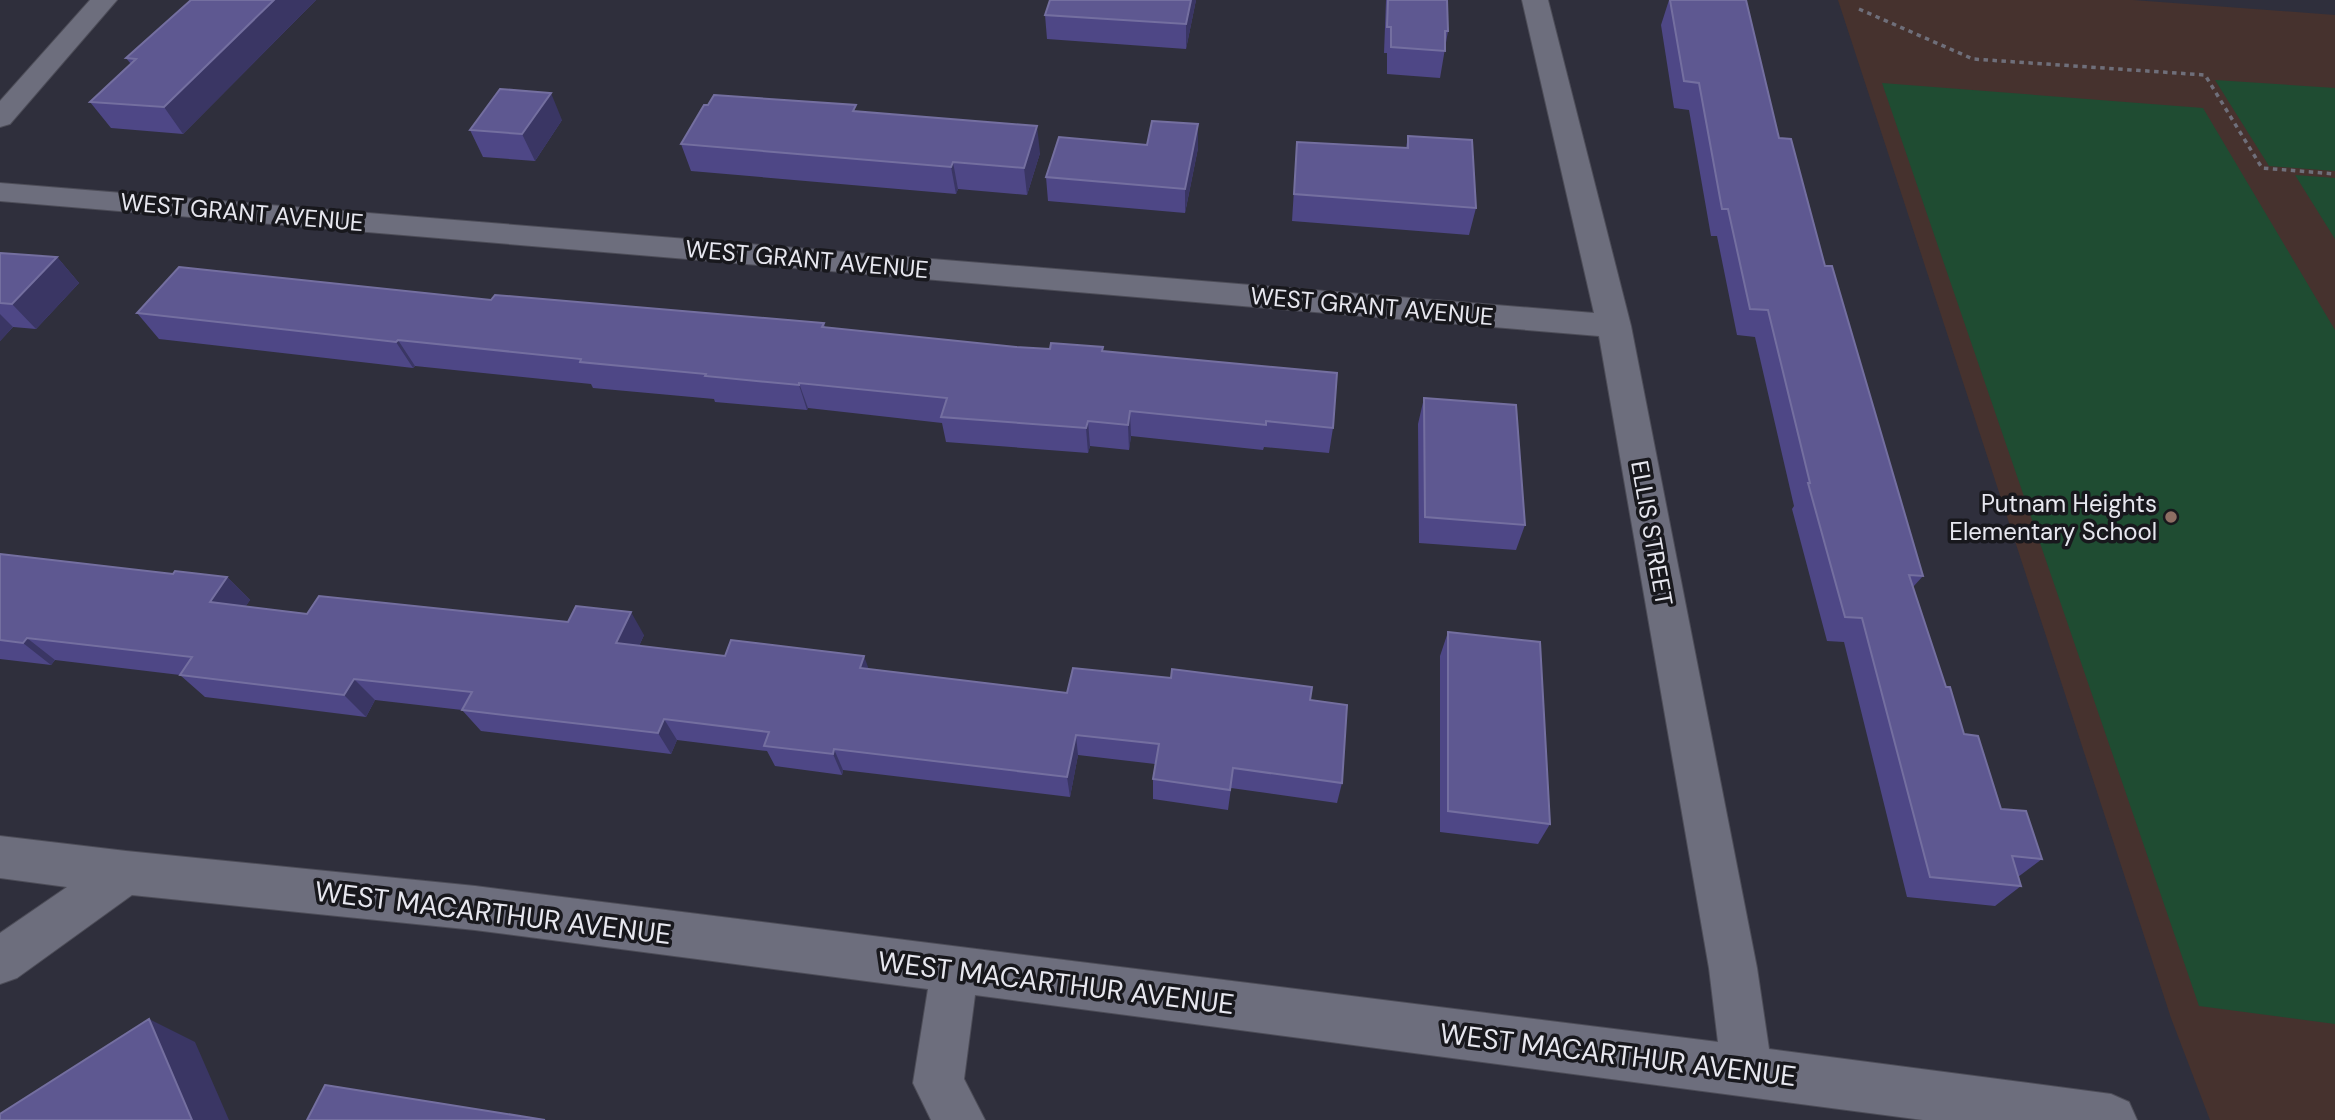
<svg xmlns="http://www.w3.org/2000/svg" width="2335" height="1120" font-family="'DM Sans',sans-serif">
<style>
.education{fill:#46322e}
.green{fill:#1f4c32}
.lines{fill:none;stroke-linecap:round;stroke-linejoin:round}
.minor-casing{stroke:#4d4d58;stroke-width:2}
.path{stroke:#6f6f7a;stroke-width:3.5;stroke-dasharray:4.5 4.5;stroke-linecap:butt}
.minor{fill:#6d6e7d;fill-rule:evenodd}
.wall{fill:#4e4786}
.shaded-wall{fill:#3a3664}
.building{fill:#5e5891;stroke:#746fa0;stroke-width:2}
.education-dot{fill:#8d6e63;stroke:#18181d;stroke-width:2.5}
.labels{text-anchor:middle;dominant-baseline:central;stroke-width:7;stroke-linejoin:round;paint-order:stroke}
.street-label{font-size:24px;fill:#e7e7ef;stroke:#18181d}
.poi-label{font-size:24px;fill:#e7e7ef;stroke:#18181d;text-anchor:end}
.near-street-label{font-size:28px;fill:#e7e7ef;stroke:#18181d}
</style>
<rect width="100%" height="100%" fill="#2f2f3c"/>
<path class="education" d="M 1838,0 L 2133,0 L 2335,15 L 2335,1120 L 2210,1120 L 2171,1018 Z"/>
<path class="green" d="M 2215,80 L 2335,88 L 2335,171 L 2269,166 Z
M 1882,83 L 2203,108 L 2335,330 L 2335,1024 L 2199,1006 Z
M 2295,175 L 2335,178 L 2335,239 Z"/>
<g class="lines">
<g class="minor-casing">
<path id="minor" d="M 90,0 L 117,0 L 10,124 L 0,127 L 0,101 Z
M 1522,0 L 1548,0 L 1631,326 L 1757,968 L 1769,1049 L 2111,1094 L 2129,1102 L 2137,1120 L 1923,1120 L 975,995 L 964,1079 L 985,1120 L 931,1120 L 913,1083 L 928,989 L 475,930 L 132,895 L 17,978 L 0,984 L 0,933 L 67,887 L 0,878 L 0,836 L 126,851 L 475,886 L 1718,1042 L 1709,968 L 1599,336 L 0,201 L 0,183 L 1594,313 Z"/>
</g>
<path class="path" d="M 1859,9 L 1973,59 L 2205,75 L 2262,168 L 2335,174"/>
<use href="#minor" class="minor"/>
</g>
<path class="wall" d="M 191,0 L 316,0 L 183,134 L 111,128 L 90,102 L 131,64 L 126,58 Z
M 1196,0 L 1186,49 L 1047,39 L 1045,15 Z
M 1386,0 L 1447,0 L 1448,31 L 1440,78 L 1387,74 L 1387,53 L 1384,53 Z
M 1669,0 L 1746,0 L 1779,138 L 1825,266 L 1923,576 L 1913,587 L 1946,687 L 1964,734 L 2001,809 L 2042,859 L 2018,877 L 2021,886 L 1995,906 L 1907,897 L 1844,642 L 1827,641 L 1792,509 L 1794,506 L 1755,337 L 1737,335 L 1717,236 L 1711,236 L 1689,110 L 1674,108 L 1661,25 Z
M 858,111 L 1040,153 L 1027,195 L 958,189 L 956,194 L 691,171 L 681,144 Z
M 562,120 L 535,161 L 483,157 L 470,130 Z
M 1408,136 L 1476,208 L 1469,235 L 1292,221 L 1297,142 L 1406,148 Z
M 1147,145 L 1198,148 L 1185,213 L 1048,201 L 1046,177 Z
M 0,253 L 57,257 L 79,283 L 36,329 L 13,327 L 0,341 Z
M 491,300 L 824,323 L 825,328 L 1016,347 L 1050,349 L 1103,347 L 1103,351 L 1333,428 L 1329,453 L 1264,447 L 1263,450 L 1131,436 L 1129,450 L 1090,446 L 1088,453 L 946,442 L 942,423 L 808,408 L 807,410 L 715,402 L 714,399 L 593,388 L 591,384 L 415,366 L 413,368 L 159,339 L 137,313 Z
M 1424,398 L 1525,525 L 1516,550 L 1419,543 L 1418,424 Z
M 0,554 L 173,574 L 227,577 L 250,600 L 245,607 L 307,614 L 644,635 L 639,646 L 725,656 L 869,669 L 1067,693 L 1310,700 L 1342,783 L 1337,803 L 1231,788 L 1228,810 L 1153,799 L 1153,779 L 1155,764 L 1078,755 L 1070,797 L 843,770 L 842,775 L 775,766 L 767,751 L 677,740 L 671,754 L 481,731 L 462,710 L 375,700 L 366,717 L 205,697 L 180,675 L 55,660 L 51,665 L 0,659 Z
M 1448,632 L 1550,824 L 1538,844 L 1440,832 L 1440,656 Z"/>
<path class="shaded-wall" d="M 274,0 L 316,0 L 183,134 L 164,107 Z
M 1191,0 L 1196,0 L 1186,49 L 1186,24 Z
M 551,93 L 562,120 L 535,161 L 522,134 Z
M 1198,124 L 1198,148 L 1185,213 L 1185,189 Z
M 1037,126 L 1040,153 L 1027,195 L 1024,168 Z
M 953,162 L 958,189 L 956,194 L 951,167 Z
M 57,257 L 79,283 L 36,329 L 12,304 Z
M 0,314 L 13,327 L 0,341 Z
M 398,340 L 415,366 L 413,368 L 396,342 Z
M 799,383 L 808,408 L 807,410 L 799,385 Z
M 1130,411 L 1131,436 L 1129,450 L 1128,425 Z
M 1088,421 L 1090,446 L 1088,453 L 1086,428 Z
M 227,577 L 250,600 L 233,625 L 210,602 Z
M 631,612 L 644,635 L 630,665 L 616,643 Z
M 27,638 L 55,660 L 51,665 L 23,643 Z
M 864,656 L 872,678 L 860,668 Z
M 354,679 L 375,700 L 366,717 L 344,695 Z
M 664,719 L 677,740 L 671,754 L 658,733 Z
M 1076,735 L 1078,755 L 1070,797 L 1067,777 Z
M 834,749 L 843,770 L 842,775 L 833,754 Z
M 149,1019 L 195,1042 L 229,1120 L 192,1120 Z"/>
<path class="building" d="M 191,0 L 274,0 L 164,107 L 90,102 L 136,59 L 126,58 Z
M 1050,0 L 1191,0 L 1186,24 L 1045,15 Z
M 1388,0 L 1447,0 L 1448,31 L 1445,31 L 1445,51 L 1391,47 L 1391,27 L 1387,27 Z
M 1670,0 L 1746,0 L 1779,138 L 1791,139 L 1825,266 L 1832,266 L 1923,576 L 1909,575 L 1946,687 L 1950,687 L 1964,734 L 1978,736 L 2001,809 L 2026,811 L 2042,859 L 2012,856 L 2021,886 L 1930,877 L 1862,618 L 1845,617 L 1808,483 L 1810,483 L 1768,310 L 1750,309 L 1728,209 L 1722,209 L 1699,83 L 1684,81 Z
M 500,89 L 551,93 L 522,134 L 470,130 Z
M 714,95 L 856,105 L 853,111 L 1037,126 L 1024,168 L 953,162 L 951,167 L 681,144 L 704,105 L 708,105 Z
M 1152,121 L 1198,124 L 1185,189 L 1046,177 L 1059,137 L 1147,145 Z
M 1408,136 L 1472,140 L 1476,208 L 1294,194 L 1297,142 L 1408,148 Z
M 0,253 L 57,257 L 12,304 L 0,303 Z
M 179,267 L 491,300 L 495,295 L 824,323 L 822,327 L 1016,347 L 1050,349 L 1051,343 L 1103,347 L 1102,351 L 1337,373 L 1333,428 L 1266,421 L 1266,425 L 1130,411 L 1128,425 L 1088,421 L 1086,428 L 941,417 L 947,398 L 799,383 L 799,385 L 705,376 L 706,374 L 580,362 L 581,359 L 398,340 L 396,342 L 137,313 Z
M 1424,398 L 1516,405 L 1525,525 L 1425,517 Z
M 0,554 L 173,574 L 175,571 L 227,577 L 210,602 L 307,614 L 319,596 L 568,622 L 576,606 L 631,612 L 616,643 L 725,656 L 731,640 L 864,656 L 860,668 L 1067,693 L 1073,668 L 1171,678 L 1172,669 L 1312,687 L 1310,700 L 1347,705 L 1342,783 L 1233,768 L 1230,790 L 1153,779 L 1159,744 L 1076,735 L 1067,777 L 834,749 L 833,754 L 764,746 L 769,732 L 664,719 L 658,733 L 462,710 L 472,692 L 354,679 L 344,695 L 180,675 L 192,657 L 27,638 L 23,643 L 0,640 Z
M 1448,632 L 1540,642 L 1550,824 L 1448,811 Z
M 149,1019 L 192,1120 L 0,1120 L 0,1114 Z
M 325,1085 L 545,1120 L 307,1120 Z"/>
<circle class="education-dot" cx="2171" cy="517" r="7"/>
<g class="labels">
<g class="street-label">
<text transform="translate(242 212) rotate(5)">WEST GRANT AVENUE</text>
<text transform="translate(807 259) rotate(5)">WEST GRANT AVENUE</text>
<text transform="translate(1372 306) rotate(5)">WEST GRANT AVENUE</text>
<text transform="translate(1652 533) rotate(80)">ELLIS STREET</text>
</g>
<g class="poi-label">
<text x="2157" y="503">Putnam Heights<tspan x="2157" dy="28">Elementary School</tspan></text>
</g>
<g class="near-street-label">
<text transform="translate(493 913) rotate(7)">WEST MACARTHUR AVENUE</text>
<text transform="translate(1056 983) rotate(7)">WEST MACARTHUR AVENUE</text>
<text transform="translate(1618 1055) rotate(7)">WEST MACARTHUR AVENUE</text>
</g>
</g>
</svg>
